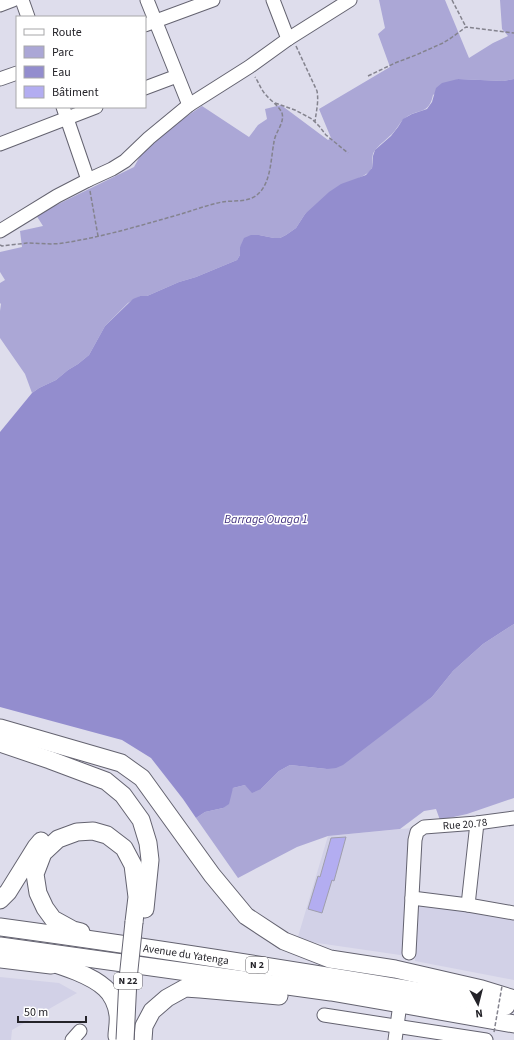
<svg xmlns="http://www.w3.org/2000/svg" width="514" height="1040" font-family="'Source Sans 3',sans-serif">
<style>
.built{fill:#d2d1e7}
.green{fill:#aba7d6}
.water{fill:#938dce}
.building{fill:#b3adf1;stroke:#9f9eac}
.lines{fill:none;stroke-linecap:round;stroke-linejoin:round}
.minor-casing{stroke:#646370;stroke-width:15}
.major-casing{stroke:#646370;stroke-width:19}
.path{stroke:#84838e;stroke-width:1.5;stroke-dasharray:4 2;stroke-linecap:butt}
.minor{stroke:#fff;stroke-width:13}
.major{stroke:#fff;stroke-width:17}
.major-bridge-casing{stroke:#646370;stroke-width:19;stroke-linecap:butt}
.path-bridge{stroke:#84838e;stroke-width:1.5;stroke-dasharray:4 2;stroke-linecap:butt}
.major-bridge{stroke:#fff;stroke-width:17}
.labels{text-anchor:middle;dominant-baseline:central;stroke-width:3;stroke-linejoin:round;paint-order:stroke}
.shield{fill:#fff;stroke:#666569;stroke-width:1}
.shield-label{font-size:10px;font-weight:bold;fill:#242329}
.street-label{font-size:11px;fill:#242329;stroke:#fff}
.water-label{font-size:12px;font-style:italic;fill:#40307e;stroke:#fff}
</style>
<rect width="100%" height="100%" fill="#deddec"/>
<path class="built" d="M 412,828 L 407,956 L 297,940 L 328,836 Z
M 416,900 L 514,917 L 514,980 L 415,961 Z
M 0,977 L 59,983 L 77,993 L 12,1030 L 11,1040 L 0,1040 Z"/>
<path class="green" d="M 379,0 L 445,0 L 469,58 L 493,43 L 508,36 L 502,29 L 500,0 L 514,0 L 514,79 L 503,81 L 458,79 L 433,95 C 429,116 416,108 404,119 C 400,122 396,130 392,134 C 387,139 381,143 376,149 C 366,160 383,167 359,178 L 305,214 L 296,228 L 286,235 L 280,238 L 274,238 L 259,235 L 240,247 L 240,255 L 237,260 L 196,277 L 179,282 L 147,296 L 140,296 L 128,303 L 105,326 L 89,355 L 78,364 L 68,370 L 56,380 L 39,388 L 32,393 L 25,374 L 0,338 L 0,311 L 1,304 L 0,303 L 0,283 L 5,280 L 0,272 L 0,252 L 22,247 L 20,231 L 43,226 L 36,215 L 134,167 L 144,149 L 175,124 L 202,106 L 249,137 L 258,125 L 267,119 L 265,109 L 281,105 L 328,140 L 331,138 L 319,109 L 390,67 L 378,34 L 385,28 Z
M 514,624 L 514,798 L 467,814 L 440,820 L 436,809 L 424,811 L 400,829 L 328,836 L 297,847 L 238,878 L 196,818 L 205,812 L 223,808 L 233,788 L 245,785 L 261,789 L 279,771 L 290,765 L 327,769 L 402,719 L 432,697 L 453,671 L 483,644 Z"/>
<path class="water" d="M 458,79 L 503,81 L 514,79 L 514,624 L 483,644 L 453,671 L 432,697 L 343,765 L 336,768 L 327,769 L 290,765 L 279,771 L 261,789 L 252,793 L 245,785 L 233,788 L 229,804 L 223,808 L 205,812 L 196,818 L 183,799 L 151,758 L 122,740 L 0,707 L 0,432 L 32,393 L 39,388 L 56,380 L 68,370 L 78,364 L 89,355 L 105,326 L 133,299 L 140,296 L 147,296 L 179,282 L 196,277 L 237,260 L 240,255 L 240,247 L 244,238 L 251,235 L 259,235 L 274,238 L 280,238 L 286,235 L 296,228 L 305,214 L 329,192 L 341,184 L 366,175 L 372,168 L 373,163 L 373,156 L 375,150 L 391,136 L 398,127 L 403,119 L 412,114 L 427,109 L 432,102 L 436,88 L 442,83 Z"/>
<path class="building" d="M 346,837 L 334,881 L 332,880 L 322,913 L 308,909 L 318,876 L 320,877 L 331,838 Z"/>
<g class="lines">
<g class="minor-casing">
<g id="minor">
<path d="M 22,0 L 28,17"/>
<path d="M 147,0 L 189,105"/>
<path d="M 273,0 L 288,39"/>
<path d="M 0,5 L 13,0"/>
<path d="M 145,25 L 213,0"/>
<path d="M 0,79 L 17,73"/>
<path d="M 145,88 L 177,76"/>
<path d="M 63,107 L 88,180"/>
<path d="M 0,144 L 96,107"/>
<path d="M 0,231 L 57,196 L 88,180 L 112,169 L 125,161 L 149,138 L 189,105 L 249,67 L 288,39 L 350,0"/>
<path d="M 412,898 L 468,905 L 514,913"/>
<path d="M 468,905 L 477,823"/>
<path id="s1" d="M 409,953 L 415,840 L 417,832 L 424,827 L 477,823 L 514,818"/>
<path d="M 324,1015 L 486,1040"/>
<path d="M 72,1040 L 80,1031"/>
<path d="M 395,1040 L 400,1004"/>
</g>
</g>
<g class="major-casing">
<g id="major">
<path d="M 0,728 L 121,763 L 142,778 L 212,875 L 246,916 L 284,941 L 330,959 L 395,969 L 482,989 L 514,999"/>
<path d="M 0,743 L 50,760 L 106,781 L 123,795 L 141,820 L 148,843 L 150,860 L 145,909"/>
<path d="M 0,900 L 8,892 L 36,847 L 41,841"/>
<path id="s2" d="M 0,927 C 169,950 338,977 506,1006"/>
<path d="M 81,932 L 73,930 L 53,919 L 45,908 L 38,893 L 35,874 L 43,853 L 58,839 L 77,832 L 93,831 L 107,835 L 124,848 L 133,865 L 137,897 L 134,922"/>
<path d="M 0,946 L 331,992 L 400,1004 L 514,1024"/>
<path d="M 0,959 L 51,965"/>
<path d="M 40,959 C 59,965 90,974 105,988 C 112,994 117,1005 118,1015 C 119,1022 117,1030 117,1036"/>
<path d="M 143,1040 L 144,1026 L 152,1011 L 167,998 L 185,988 L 200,989 L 279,996"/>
</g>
</g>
<path class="path" d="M 452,0 L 466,27
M 296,46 L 317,91 C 319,102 316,112 315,122
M 368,76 L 395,63 L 416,55 L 443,43 L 451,38 L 466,27 L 514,33
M 275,103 L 295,110 L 312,119 L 319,126 L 326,135 L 348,153
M 90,191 L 98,236
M 0,245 L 2,246 C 10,245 19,244 27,243 C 39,243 51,245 63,243 C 103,237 142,225 181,214 C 194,210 208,205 222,202 C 234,200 250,203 259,193 C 271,182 271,157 274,142 C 275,132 285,123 282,113 C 279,106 271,101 266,95 C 261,90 259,83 255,77"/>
<use href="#minor" class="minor"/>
<use href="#major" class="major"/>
<g class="major-bridge-casing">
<path id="major-bridge" d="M 125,1040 L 128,979 L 134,922"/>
</g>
<path class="path-bridge" d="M 494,1032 L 502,986"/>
<use href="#major-bridge" class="major-bridge"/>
</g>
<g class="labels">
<g class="shield">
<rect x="246" y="957" width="22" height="16" rx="3"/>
<rect x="114" y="973" width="28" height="16" rx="3"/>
</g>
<g class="shield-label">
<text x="257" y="965">N 2</text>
<text x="128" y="981">N 22</text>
</g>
<g class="street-label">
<text stroke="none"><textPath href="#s1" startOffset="171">Rue 20.78</textPath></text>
<text stroke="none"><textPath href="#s2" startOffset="188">Avenue du Yatenga</textPath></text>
</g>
<g class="water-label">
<text x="266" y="519">Barrage Ouaga 1</text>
</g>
</g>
<rect x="16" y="16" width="130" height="92" fill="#ffffff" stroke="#a7a7a9"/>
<rect x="24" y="29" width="20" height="6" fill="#ffffff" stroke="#a7a7a9"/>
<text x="52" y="36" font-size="12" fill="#242329">Route</text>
<rect x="24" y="46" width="20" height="12" fill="#aba7d6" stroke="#a7a7a9"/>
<text x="52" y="56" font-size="12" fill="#242329">Parc</text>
<rect x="24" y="66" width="20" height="12" fill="#938dce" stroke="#a7a7a9"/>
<text x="52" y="76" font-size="12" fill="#242329">Eau</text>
<rect x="24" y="86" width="20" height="12" fill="#b3adf1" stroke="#a7a7a9"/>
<text x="52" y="96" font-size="12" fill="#242329">Bâtiment</text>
<g transform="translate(478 1004) rotate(173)" stroke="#ffffff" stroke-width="3" paint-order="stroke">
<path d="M0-3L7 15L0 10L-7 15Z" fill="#242329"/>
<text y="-6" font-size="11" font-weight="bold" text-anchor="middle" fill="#242329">N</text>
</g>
<path d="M18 1016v6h68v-6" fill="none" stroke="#242329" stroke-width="2"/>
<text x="24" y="1016" font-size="12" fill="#242329" stroke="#ffffff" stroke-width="3" paint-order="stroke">50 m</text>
</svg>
